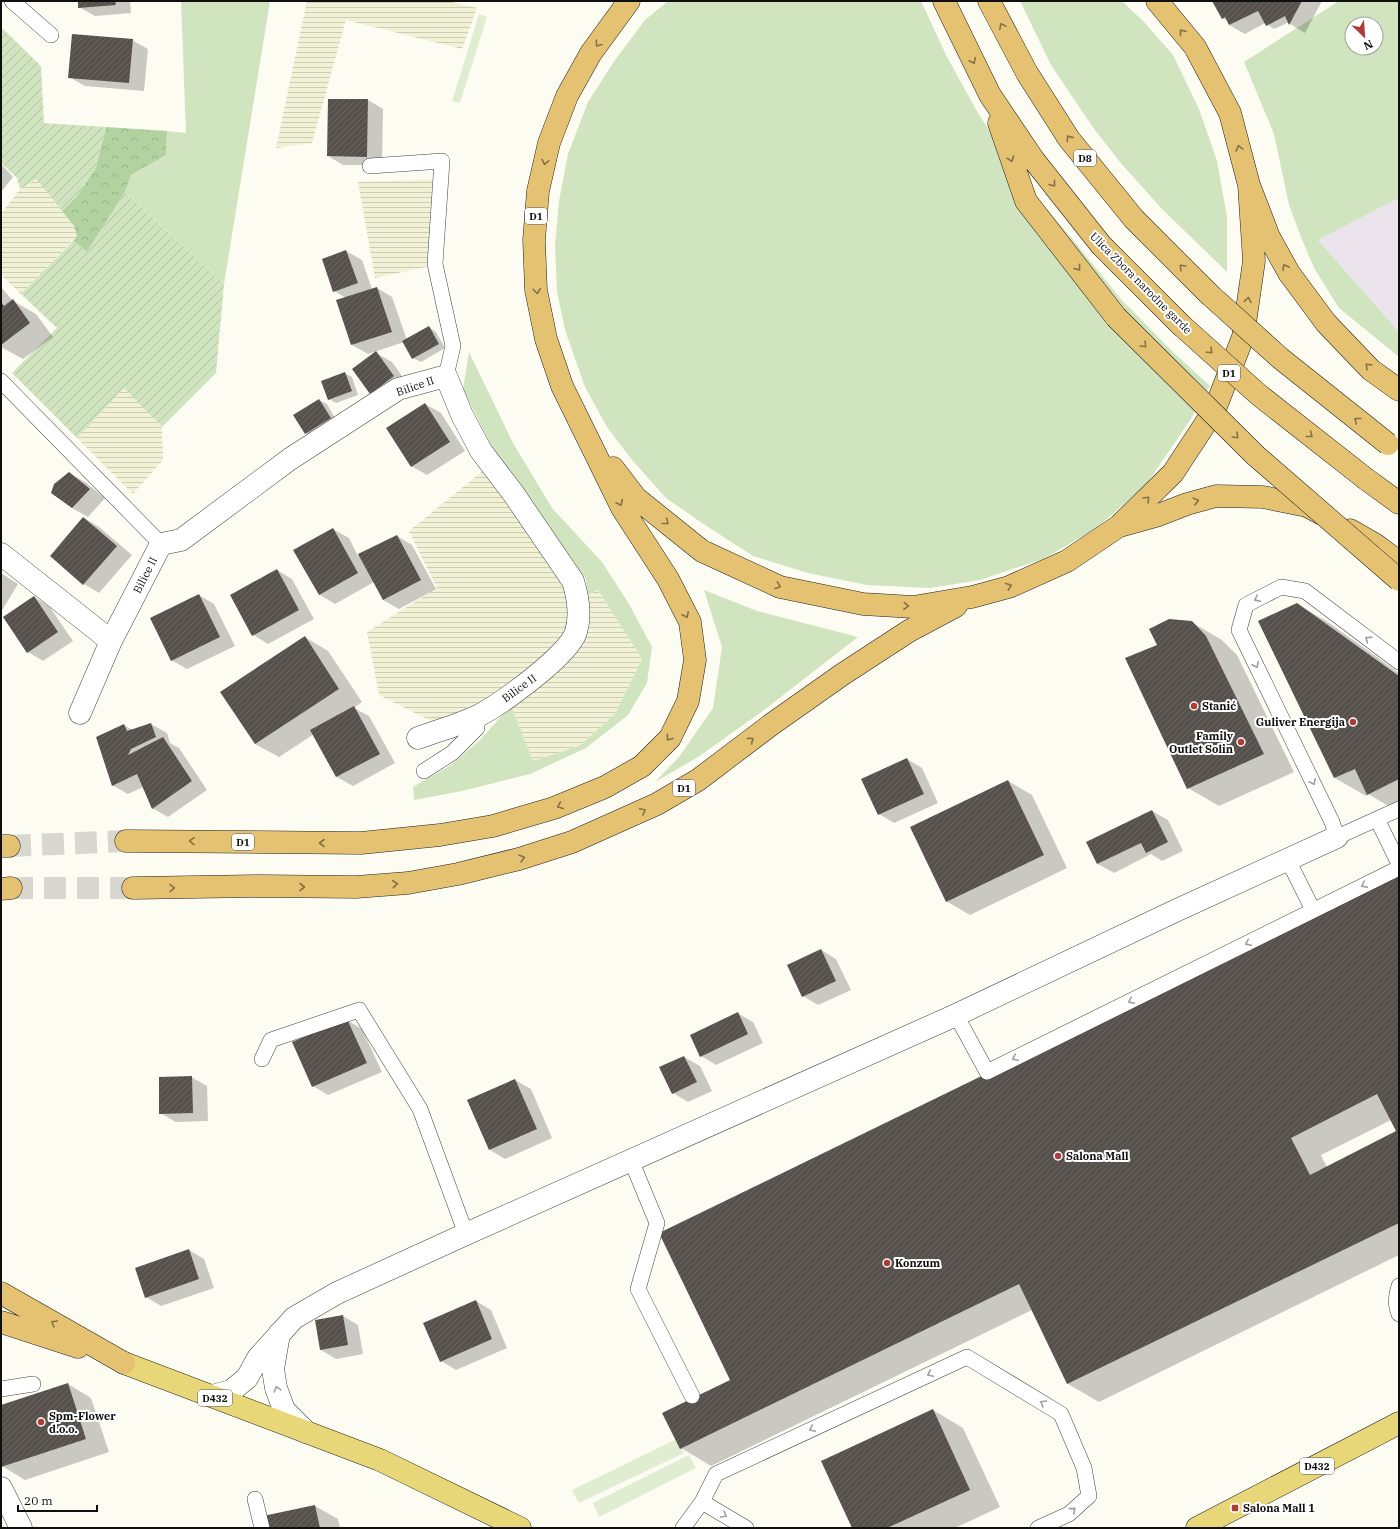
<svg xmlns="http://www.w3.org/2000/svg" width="1400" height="1529" font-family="'IBM Plex Serif',serif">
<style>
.industrial{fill:#ece4ec}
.farmland{fill:url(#farmland-rules)}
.grass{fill:#cfe4bf;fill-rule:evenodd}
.forest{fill:url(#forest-crowns)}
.garden{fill:url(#garden-furrows)}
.pitch{fill:#e0edd0}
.shadow{fill:#0003;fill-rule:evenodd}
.building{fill:url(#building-hatch);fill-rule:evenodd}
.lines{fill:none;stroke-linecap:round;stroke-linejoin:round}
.trunk-tunnel{stroke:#d9d8d0;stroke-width:22;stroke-dasharray:22 11;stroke-linecap:butt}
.service-casing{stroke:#424242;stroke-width:16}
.minor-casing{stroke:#424242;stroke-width:23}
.primary-casing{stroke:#202020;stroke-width:23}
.trunk-casing{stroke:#202020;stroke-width:23}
.service{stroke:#fff;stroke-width:15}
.minor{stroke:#fff;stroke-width:22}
.primary{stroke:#e8d778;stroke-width:22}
.trunk{stroke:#e5c272;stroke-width:22}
.trunk-bridge-casing{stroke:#202020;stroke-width:23;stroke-linecap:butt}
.trunk-bridge{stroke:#e5c272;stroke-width:22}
.oneway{stroke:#857145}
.oneway2{stroke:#9f9f9f}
.poi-dot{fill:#ae3d37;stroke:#fff;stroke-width:1.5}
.labels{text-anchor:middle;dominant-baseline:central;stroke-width:4;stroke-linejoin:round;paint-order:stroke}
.shield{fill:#fff;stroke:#575757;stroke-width:1}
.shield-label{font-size:10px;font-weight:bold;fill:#0f0f0f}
.street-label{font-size:11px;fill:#0f0f0f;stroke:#fff}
.poi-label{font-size:11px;font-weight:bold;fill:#0f0f0f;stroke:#fff;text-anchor:start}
</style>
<defs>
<pattern id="farmland-rules" width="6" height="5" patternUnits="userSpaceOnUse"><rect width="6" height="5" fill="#f1f1d5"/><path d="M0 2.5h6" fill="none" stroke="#cdcdb6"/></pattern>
<pattern id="forest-crowns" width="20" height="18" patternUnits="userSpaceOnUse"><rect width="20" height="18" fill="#b2d3a0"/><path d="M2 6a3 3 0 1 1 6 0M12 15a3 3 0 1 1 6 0" fill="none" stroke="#98b489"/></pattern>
<pattern id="garden-furrows" width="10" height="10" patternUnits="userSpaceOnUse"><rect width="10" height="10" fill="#cfe4bf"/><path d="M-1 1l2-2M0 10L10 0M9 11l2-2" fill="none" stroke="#b1c2a3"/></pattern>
<pattern id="building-hatch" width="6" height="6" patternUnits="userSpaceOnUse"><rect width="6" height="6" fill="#56514c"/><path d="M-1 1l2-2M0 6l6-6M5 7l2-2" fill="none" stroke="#696561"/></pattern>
</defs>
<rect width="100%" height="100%" fill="#fdfcf2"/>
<path class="industrial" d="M 1399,198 L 1399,332 L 1318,240 Z"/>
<path class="farmland" d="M 307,1 L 448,1 L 477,8 L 462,49 L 346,20 L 312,143 L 276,148 Z
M 36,179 L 74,226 L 77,236 L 21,294 L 1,275 L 1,214 L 20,189 Z
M 437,179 L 430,266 L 375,278 L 358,182 Z
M 124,387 L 162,427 L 163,460 L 133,494 L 77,438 Z
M 485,469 L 562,576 L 571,602 L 567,632 L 526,673 L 481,701 L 435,723 L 379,695 L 367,632 L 437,588 L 409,531 Z
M 598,590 L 642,659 L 615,714 L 579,746 L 533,761 L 511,705 L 550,677 L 588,595 Z"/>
<path class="grass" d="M 181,1 L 270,1 L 224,284 L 125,192 L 131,175 L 166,155 L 167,131 L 186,133 Z
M 668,1 L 921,1 L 946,55 L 979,115 L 1032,193 L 1070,236 L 1120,298 L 1171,350 L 1210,386 L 1189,422 L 1145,486 L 1095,529 L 1043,559 L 980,580 L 930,588 L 867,585 L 808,573 L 753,556 L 702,523 L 666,498 L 632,460 L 607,427 L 585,387 L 565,330 L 557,292 L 555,246 L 559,201 L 568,154 L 588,102 L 615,60 L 645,20 Z
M 1020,1 L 1122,1 L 1144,22 L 1173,55 L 1199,109 L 1217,161 L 1227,217 L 1227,272 L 1161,208 L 1119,161 L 1092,126 L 1051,65 Z
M 1339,1 L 1399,1 L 1399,198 L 1318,240 L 1399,332 L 1399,357 L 1339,308 L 1314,268 L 1301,237 L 1289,205 L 1274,134 L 1244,62 ZM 1352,24 L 1376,24 L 1376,48 L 1352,48 Z
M 469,352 L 513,443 L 552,508 L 602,562 L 629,604 L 652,647 L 647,683 L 628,715 L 586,748 L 530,774 L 462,791 L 414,800 L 413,787 L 451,765 L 481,739 L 511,705 L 533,761 L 579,746 L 615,714 L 642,659 L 598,590 L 588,595 L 586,579 L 498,459 L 463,389 Z
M 704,590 L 757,611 L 858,637 L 760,713 L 698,757 L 655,782 L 679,757 L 713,708 L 722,647 Z"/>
<path class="forest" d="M 106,127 L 167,131 L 166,155 L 131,175 L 125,192 L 87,252 L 73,241 L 77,236 L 74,226 L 62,211 L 77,196 L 96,167 Z"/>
<path class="garden" d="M 1,27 L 41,66 L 44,123 L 106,127 L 96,167 L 77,196 L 62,211 L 36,179 L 20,189 L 17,178 L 1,163 Z
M 125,192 L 224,284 L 216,373 L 162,427 L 124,388 L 77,438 L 12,373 L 57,328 L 21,294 L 73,241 L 87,252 Z"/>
<path class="pitch" d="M 479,14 L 487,17 L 460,103 L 452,101 Z
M 677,1439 L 684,1453 L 579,1503 L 572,1490 Z
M 689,1455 L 696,1468 L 599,1517 L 593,1503 Z"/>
<path class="shadow" d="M 79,1 L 130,1 L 131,13 L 95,16 L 79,7 Z
M 1213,1 L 1322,1 L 1305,33 L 1290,24 L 1289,22 L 1274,29 L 1265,23 L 1245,34 L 1229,25 L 1228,21 L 1222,18 Z
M 132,40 L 148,49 L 144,91 L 85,86 L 69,77 Z
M 368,100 L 383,109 L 382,165 L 343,165 L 328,156 Z
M 1,164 L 13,177 L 1,192 Z
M 346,251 L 362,260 L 372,289 L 377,288 L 392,297 L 407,340 L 429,327 L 436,332 L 445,348 L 421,362 L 413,358 L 404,342 L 368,354 L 352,345 L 337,301 L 346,298 L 334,291 Z
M 1,287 L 13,301 L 36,314 L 53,337 L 23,359 L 1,347 Z
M 376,353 L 392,362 L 409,386 L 386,402 L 370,393 Z
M 344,373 L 352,377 L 358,395 L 336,403 L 329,399 Z
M 319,400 L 327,404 L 338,423 L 314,438 L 306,433 L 295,415 Z
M 425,404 L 441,413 L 465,451 L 427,475 L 411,466 Z
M 69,473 L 85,482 L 105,498 L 88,517 L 72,508 L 52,493 Z
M 84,518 L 99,527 L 132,555 L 99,593 L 84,584 Z
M 333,529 L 349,538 L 358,556 L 397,536 L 412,545 L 436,589 L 399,609 L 383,600 L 374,582 L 335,604 L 320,595 L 295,550 Z
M 277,570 L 292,579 L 314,619 L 268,644 L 253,635 Z
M 1,573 L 18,584 L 1,612 Z
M 199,595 L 214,604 L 235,646 L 187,669 L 171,660 Z
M 34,597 L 49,606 L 73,641 L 43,661 L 28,652 Z
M 1297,604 L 1328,622 L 1399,673 L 1399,812 L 1368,794 L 1366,796 L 1335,778 L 1260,622 Z
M 1191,622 L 1222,640 L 1237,655 L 1294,772 L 1219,806 L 1188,788 L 1158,646 Z
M 305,637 L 328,651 L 362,702 L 354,708 L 369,716 L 395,763 L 353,786 L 337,777 L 314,734 L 279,757 L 255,744 Z
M 151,724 L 167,733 L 170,743 L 179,748 L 207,790 L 168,817 L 152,808 L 143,787 L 128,794 L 112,785 L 124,725 L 133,730 Z
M 907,759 L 922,768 L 938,803 L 894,823 L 879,814 Z
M 1008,781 L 1032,795 L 1067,868 L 970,915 L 946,901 Z
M 1152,811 L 1168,820 L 1183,851 L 1162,861 L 1151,854 L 1114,873 L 1098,864 L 1088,843 Z
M 1399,874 L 1399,1255 L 1099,1402 L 1068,1384 L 1032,1310 L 711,1466 L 681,1448 L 732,1381 ZM 1391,1120 L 1397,1131 L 1327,1167 L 1321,1155 Z
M 821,950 L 836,959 L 851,990 L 818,1005 L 803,996 Z
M 737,1013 L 753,1022 L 763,1043 L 716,1065 L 701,1056 Z
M 347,1020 L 362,1029 L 382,1072 L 328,1095 L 313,1086 Z
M 684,1057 L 700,1066 L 712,1091 L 688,1102 L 673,1093 Z
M 191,1077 L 207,1086 L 208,1121 L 176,1122 L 160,1113 Z
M 515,1080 L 531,1089 L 552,1138 L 505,1159 L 490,1150 L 468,1101 Z
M 189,1250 L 204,1259 L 214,1288 L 161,1306 L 146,1297 Z
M 476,1301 L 491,1310 L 507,1348 L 456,1370 L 441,1361 Z
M 343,1316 L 358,1325 L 363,1354 L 336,1359 L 321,1350 Z
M 68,1384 L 91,1398 L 109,1452 L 25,1480 L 2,1466 L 1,1407 Z
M 933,1410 L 963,1428 L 1000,1507 L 955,1528 L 853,1528 Z
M 315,1506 L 338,1519 L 340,1528 L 267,1528 Z"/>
<path class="building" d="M 78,1 L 115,1 L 116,5 L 78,8 Z
M 1212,1 L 1302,1 L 1289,25 L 1285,16 L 1266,26 L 1258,11 L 1229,25 L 1225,17 L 1222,19 Z
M 72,34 L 133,39 L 129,83 L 68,78 Z
M 328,99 L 368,99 L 367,157 L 327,156 Z
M 346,250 L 358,283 L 333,292 L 322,259 Z
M 377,287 L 392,332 L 351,345 L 336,300 Z
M 13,299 L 30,323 L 1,345 L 1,302 L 4,306 Z
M 429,326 L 439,344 L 412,359 L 402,341 Z
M 376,351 L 394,376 L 370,394 L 352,369 Z
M 345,372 L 352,391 L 328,400 L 321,381 Z
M 319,399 L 331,418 L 305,434 L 293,415 Z
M 425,403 L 450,442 L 411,467 L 386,428 Z
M 69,472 L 90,489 L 72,508 L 51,493 L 54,484 Z
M 83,517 L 117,546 L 83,585 L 50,556 Z
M 333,528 L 358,573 L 319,595 L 293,550 Z
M 397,535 L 421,580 L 383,600 L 358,554 Z
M 277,569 L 299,610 L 252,636 L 230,595 Z
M 199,594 L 220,637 L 171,661 L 150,618 Z
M 34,596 L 58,632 L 27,653 L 3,617 Z
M 1297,603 L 1399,676 L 1399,779 L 1367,795 L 1355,769 L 1334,778 L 1258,621 Z
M 1169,619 L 1192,621 L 1206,636 L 1264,754 L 1187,789 L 1125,658 L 1157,645 L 1149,629 Z
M 305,636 L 339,689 L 255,744 L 220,692 Z
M 354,706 L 380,754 L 336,777 L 310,730 Z
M 151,723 L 156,737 L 131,749 L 128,755 L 163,737 L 192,781 L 152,809 L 137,774 L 112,786 L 96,737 L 124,724 L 127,731 Z
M 907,758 L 924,794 L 878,815 L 861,779 Z
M 1008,780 L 1044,855 L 946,902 L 910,827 Z
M 1152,810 L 1168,842 L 1146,853 L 1141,843 L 1097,864 L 1086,842 Z
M 1399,873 L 1399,1223 L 1067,1384 L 1019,1284 L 680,1449 L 662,1413 L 730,1380 L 659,1233 ZM 1377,1094 L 1396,1131 L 1310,1175 L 1291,1138 Z
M 821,949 L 836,981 L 802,997 L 787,965 Z
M 738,1012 L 748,1034 L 700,1057 L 690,1035 Z
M 347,1019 L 367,1063 L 312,1087 L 292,1042 Z
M 684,1056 L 697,1082 L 672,1094 L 659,1067 Z
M 192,1076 L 193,1113 L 159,1114 L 159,1077 Z
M 515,1079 L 537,1129 L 489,1150 L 467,1100 Z
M 189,1249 L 199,1279 L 145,1298 L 135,1268 Z
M 476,1300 L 492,1339 L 440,1362 L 423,1323 Z
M 343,1315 L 348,1345 L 320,1350 L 315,1320 Z
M 68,1383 L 86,1439 L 1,1467 L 1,1405 Z
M 933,1409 L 970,1490 L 887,1528 L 852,1528 L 821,1461 Z
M 315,1505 L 320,1528 L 266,1528 L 263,1516 Z"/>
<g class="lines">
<path class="trunk-tunnel" d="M 9,846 L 126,841
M 11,888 L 133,888"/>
<g class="service-casing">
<path id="service" d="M 12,1 L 51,35
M 370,166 L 442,161 L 435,264 L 453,346 L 446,376
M 1,381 L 161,544
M 1399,662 L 1305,591 L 1281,587 L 1246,605 L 1239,630 L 1332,822 L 1337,837 L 1399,809
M 424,771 L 452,753 L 477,728 L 477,716
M 1377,819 L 1399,864
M 1288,860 L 1313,910
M 956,1015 L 987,1072 L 1399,868
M 262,1059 L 271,1040 L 359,1010 L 420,1109 L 466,1234
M 631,1160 L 657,1223 L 638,1289 L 692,1396
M 1399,1286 C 1396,1295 1395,1305 1399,1314
M 1,1389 L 33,1384
M 255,1499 L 262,1528
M 702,1502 L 746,1528
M 683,1528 L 702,1502 L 716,1474 L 967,1357 L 1061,1414 L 1084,1468 L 1089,1496 L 1069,1514 L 1038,1528"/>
</g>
<g class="minor-casing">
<path id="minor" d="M 1,554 L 111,641
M 80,713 L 111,641 L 161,544 L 181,540 L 290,459 L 398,389 L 446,376 L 462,415 L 481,451 L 513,493 L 573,581 C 578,597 581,615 576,632 C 568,656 501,704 478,716 C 459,725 437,731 418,738
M 279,1334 L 273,1369 L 276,1388 L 284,1410 L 306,1432
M 212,1396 L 231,1391 L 247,1378 L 258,1358 L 294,1318 L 337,1293 L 466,1234 L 956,1015 L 1175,911 L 1337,837
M 1,1488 L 21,1528"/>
</g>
<g class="primary-casing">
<path id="primary" d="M 124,1363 L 380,1460 L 520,1528
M 1197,1528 L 1399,1423"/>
</g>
<g class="trunk-casing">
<path id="trunk" d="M 944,1 L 990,95 L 1033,159 L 1101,245 L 1181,325
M 989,1 L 1027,73 L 1069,139 L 1134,219 L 1209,294
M 1157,1 L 1195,47 L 1230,113 L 1249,185 L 1269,237 L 1289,273 L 1326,323 L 1371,370 L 1399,390
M 999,123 L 1026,201 L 1116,317
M 613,468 L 636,498 L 702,551 L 780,587 L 863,604 L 913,607 L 972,597 L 1009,587 L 1067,561 L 1119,526 L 1173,473 L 1215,409 L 1243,337 L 1254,261 L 1249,185
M 1366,479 L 1399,503
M 1120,526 L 1156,516 L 1187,504 L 1216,496 L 1263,497 L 1307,506 L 1322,514
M 1350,530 L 1376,545 L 1399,562
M 126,841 L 361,843 L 440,835 L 493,826 L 554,808 L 605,787 L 642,766 L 670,738 L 688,701 L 695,660 L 690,622 L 668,579 L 622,508 L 562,386 L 546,339 L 536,290 L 534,240 L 538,191 L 549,143 L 567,96 L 591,53 L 629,1
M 1,846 L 9,846
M 133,888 L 262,886 L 356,887 L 408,883 L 458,874 L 519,859 L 572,842 L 657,804 L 698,780 L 772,724 L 843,674 L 909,631 L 956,606
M 1,889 L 11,888
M 1,1293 L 124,1363
M 1,1322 L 78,1347"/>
</g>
<use href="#service" class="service"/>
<use href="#minor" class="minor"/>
<use href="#primary" class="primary"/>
<use href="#trunk" class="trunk"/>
<g class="trunk-bridge-casing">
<path id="trunk-bridge" d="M 1209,294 L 1280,358 L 1388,444
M 1116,317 L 1255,455 L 1399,580
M 1181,325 L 1259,395 L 1366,479"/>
</g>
<use href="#trunk-bridge" class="trunk-bridge"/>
</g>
<defs><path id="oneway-chevron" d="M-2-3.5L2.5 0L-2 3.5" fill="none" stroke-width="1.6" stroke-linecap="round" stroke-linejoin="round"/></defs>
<g class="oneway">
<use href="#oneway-chevron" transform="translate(1002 26) rotate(-118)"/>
<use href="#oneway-chevron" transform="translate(1182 32) rotate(-129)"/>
<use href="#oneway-chevron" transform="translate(598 44) rotate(127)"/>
<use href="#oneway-chevron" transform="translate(973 61) rotate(64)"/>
<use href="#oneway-chevron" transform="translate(1069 138) rotate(-125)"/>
<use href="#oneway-chevron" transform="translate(1239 148) rotate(-105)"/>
<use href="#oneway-chevron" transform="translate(1011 159) rotate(71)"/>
<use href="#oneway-chevron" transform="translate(545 162) rotate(103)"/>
<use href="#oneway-chevron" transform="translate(1053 184) rotate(52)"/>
<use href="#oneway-chevron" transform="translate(1182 267) rotate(-135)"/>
<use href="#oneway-chevron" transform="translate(1285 267) rotate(-119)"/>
<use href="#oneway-chevron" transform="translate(1078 268) rotate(52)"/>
<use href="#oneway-chevron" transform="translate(537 291) rotate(83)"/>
<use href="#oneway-chevron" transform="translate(1248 300) rotate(-81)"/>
<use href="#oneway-chevron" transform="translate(1144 345) rotate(45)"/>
<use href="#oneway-chevron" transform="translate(1210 351) rotate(42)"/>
<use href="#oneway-chevron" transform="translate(1368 366) rotate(-136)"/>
<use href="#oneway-chevron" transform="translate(1357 420) rotate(-141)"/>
<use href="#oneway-chevron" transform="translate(1310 435) rotate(38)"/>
<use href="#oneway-chevron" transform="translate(1236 436) rotate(45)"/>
<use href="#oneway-chevron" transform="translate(1147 499) rotate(-45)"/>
<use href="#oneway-chevron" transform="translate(1196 501) rotate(-15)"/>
<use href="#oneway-chevron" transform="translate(620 503) rotate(63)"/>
<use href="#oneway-chevron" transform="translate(666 522) rotate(39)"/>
<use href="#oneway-chevron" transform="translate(778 586) rotate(20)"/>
<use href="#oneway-chevron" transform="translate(1009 586) rotate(-20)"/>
<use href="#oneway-chevron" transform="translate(906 606) rotate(3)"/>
<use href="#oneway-chevron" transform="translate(686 615) rotate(64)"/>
<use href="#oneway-chevron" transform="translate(669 738) rotate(126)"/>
<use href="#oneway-chevron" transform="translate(751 740) rotate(-37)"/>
<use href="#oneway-chevron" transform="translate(560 806) rotate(157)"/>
<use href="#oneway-chevron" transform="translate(643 811) rotate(-25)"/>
<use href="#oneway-chevron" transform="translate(192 841) rotate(-179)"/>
<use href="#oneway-chevron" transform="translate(322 843) rotate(-180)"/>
<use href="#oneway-chevron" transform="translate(522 858) rotate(-16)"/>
<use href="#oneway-chevron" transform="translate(395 884) rotate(-5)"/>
<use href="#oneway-chevron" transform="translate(302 887)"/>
<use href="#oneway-chevron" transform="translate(172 888) rotate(-1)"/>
<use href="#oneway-chevron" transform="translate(54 1323) rotate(-150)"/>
</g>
<g class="oneway2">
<use href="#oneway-chevron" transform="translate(1257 599) rotate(153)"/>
<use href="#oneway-chevron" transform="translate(1368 639) rotate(-143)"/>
<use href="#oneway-chevron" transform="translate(1256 665) rotate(64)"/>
<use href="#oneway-chevron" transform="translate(1313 782) rotate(64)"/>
<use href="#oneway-chevron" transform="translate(1364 885) rotate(154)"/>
<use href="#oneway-chevron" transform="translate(1248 943) rotate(154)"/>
<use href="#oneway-chevron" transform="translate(1131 1001) rotate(154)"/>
<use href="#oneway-chevron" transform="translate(1015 1058) rotate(154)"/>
<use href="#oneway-chevron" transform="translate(930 1374) rotate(155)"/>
<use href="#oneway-chevron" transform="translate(277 1389) rotate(-107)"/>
<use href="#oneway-chevron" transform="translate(1043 1403) rotate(-149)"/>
<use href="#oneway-chevron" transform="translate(812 1429) rotate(155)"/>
<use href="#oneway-chevron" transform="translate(1073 1510) rotate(-40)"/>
<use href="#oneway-chevron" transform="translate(724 1515) rotate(31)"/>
</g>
<g class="poi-dot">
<circle cx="1194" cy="706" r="4"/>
<circle cx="1353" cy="722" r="4"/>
<circle cx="1241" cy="742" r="4"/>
<circle cx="1058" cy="1156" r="4"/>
<circle cx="887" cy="1263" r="4"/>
<circle cx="41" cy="1422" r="4"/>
<rect x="1231" y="1504" width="8" height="8" rx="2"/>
</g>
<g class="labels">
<g class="shield">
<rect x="1074" y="150" width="22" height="16" rx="3"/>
<rect x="525" y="208" width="22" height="16" rx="3"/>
<rect x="1218" y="365" width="22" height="16" rx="3"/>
<rect x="673" y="780" width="22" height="16" rx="3"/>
<rect x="232" y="834" width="22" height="16" rx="3"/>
<rect x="198" y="1390" width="34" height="16" rx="3"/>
<rect x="1300" y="1458" width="34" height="16" rx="3"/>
</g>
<g class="shield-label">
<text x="1085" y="158">D8</text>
<text x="536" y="216">D1</text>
<text x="1229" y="373">D1</text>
<text x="684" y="788">D1</text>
<text x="243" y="842">D1</text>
<text x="215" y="1398">D432</text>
<text x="1317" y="1466">D432</text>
</g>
<g class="street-label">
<text transform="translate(1141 283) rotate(45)">Ulica Zbora narodne garde</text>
<text transform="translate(415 386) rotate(-19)">Bilice II</text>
<text transform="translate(145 575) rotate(-63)">Bilice II</text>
<text transform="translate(519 688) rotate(-36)">Bilice II</text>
</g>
<g class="poi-label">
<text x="1202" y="706">Stanić</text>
<text x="1345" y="722" text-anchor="end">Guliver Energija</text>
<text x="1233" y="736" text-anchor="end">Family<tspan x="1233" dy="13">Outlet Solin</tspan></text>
<text x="1066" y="1156">Salona Mall</text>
<text x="895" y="1263">Konzum</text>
<text x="49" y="1416">Spm-Flower<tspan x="49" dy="13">d.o.o.</tspan></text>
<text x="1243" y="1508">Salona Mall 1</text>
</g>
</g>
<rect width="1400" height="1529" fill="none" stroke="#0f0f0f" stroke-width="4"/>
<g transform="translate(1364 36) rotate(155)"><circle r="19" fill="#ffffff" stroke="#9f9f9f"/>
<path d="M0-3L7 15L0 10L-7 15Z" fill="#ae3d37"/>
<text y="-6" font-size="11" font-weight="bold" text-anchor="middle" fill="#0f0f0f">N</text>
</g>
<path d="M18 1505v6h79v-6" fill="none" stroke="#0f0f0f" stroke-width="2"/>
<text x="24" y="1505" font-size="12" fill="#0f0f0f" stroke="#ffffff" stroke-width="3" paint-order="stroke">20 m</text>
</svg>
